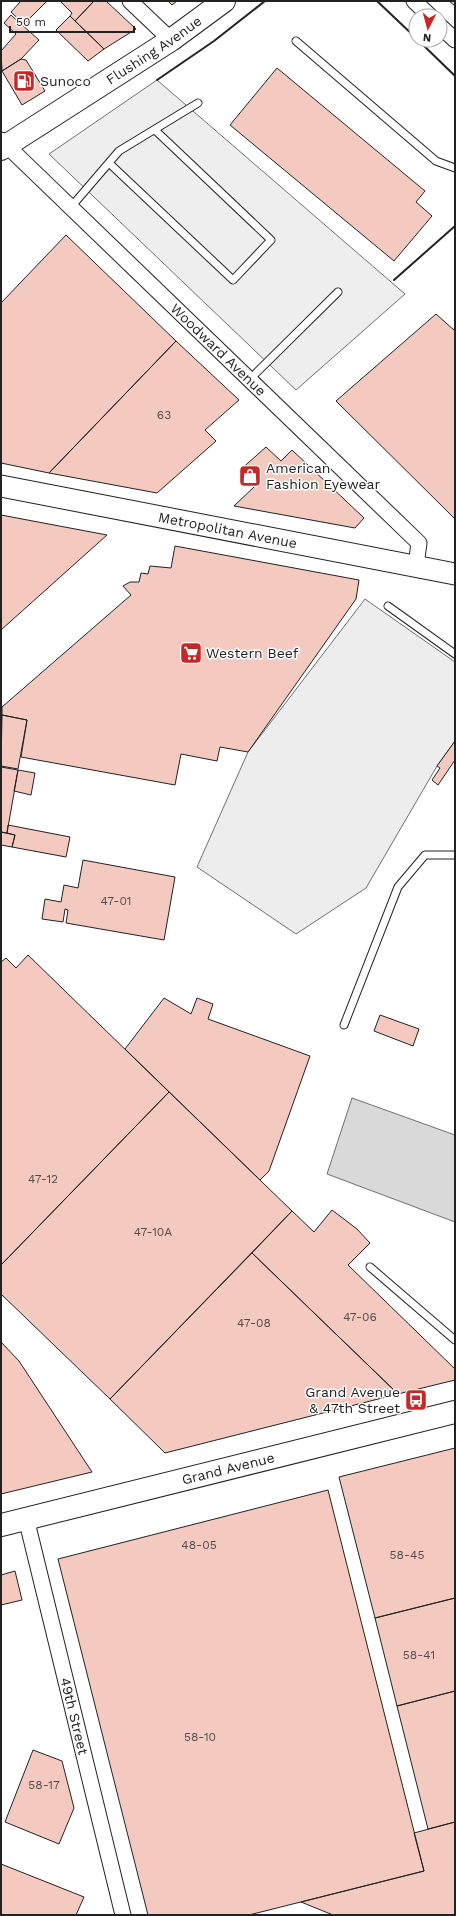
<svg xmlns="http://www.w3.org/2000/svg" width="456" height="1916" font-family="'Work Sans',sans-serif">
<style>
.green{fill:#eee;stroke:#6f6f6f}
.parking{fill:#ededed;stroke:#6f6f6f}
.water{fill:#d9d9d9;stroke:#6f6f6f}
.building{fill:#f3c9c0;stroke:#222}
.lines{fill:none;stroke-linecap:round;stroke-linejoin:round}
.lane-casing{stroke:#222;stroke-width:9}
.street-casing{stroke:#222;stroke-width:17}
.secondary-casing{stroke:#222;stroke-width:23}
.primary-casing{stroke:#222;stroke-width:24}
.lane{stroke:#fff;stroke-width:7}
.street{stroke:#fff;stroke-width:15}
.secondary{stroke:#fff;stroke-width:21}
.primary{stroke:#fff;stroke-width:22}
.wall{stroke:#222;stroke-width:2}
.labels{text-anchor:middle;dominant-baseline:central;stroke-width:3;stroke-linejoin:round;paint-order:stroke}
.number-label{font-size:12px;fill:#564c4a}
.street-label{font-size:14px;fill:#222;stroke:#fff}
.poi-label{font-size:14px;fill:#222;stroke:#fff;text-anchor:start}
</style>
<rect width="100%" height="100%" fill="#fff"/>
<path class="green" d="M 157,80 L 405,294 L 296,390 L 49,154 Z"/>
<path class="parking" d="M 365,599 L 455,662 L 455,741 L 437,766 L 366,888 L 296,934 L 197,867 L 248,752 Z"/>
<path class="water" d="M 352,1098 L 455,1135 L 455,1222 L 327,1174 Z"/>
<path class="building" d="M 21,1 L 47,1 L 24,24 L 11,12 Z
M 62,1 L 94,1 L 75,21 L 70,16 L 72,13 L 61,2 Z
M 94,1 L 106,1 L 136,29 L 104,49 L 75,21 Z
M 168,1 L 177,1 L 172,5 Z
M 449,1 L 455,1 L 455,6 Z
M 11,15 L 39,40 L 21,59 L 2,71 L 1,51 L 16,34 L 4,23 Z
M 70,16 L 104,49 L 88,61 L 56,30 Z
M 21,59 L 26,60 L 45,91 L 22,105 L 2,71 Z
M 277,68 L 425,191 L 416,202 L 432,216 L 394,261 L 230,125 Z
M 66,235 L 176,341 L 49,473 L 1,463 L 1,303 Z
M 436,314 L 455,331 L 455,519 L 336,401 Z
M 176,341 L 239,400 L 205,430 L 216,441 L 157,493 L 49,473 Z
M 266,447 L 281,461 L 292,450 L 364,518 L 355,528 L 234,506 L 255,486 L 239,471 Z
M 1,515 L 107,535 L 1,630 Z
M 175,546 L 359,580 L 356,599 L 248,752 L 220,747 L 217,761 L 181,754 L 175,785 L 21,757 L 27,720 L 2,715 L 2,707 L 131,595 L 123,586 L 130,582 L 139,582 L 141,573 L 148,574 L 150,566 L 171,568 Z
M 2,715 L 27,720 L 18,769 L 1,766 Z
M 455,741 L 455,760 L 438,785 L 432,780 L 440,768 L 437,766 Z
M 1,767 L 18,770 L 7,833 L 1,832 Z
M 18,770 L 35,773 L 31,795 L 14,791 Z
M 8,825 L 70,837 L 66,857 L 12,847 L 15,835 L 7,833 Z
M 1,832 L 15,835 L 12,847 L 1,845 Z
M 83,860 L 175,877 L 164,940 L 66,923 L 68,910 L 65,909 L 63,922 L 42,919 L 45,899 L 61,902 L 64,885 L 78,888 Z
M 28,955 L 169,1092 L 1,1265 L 1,962 L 6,958 L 16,968 Z
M 164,998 L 191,1014 L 197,998 L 213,1004 L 208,1019 L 310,1056 L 269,1171 L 260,1180 L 125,1049 Z
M 380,1015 L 419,1029 L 413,1046 L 374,1031 Z
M 169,1092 L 292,1211 L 110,1399 L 1,1294 L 1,1265 Z
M 332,1210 L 357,1229 L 370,1243 L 348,1265 L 455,1369 L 455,1380 L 398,1394 L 252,1253 L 292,1211 L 314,1232 Z
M 252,1253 L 398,1394 L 165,1453 L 110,1399 Z
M 1,1342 L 19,1361 L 92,1472 L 1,1494 Z
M 455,1448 L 455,1598 L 375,1618 L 339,1477 Z
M 328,1490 L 424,1871 L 249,1915 L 148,1915 L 58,1559 Z
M 15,1571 L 22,1600 L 1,1605 L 1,1575 Z
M 455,1598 L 455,1691 L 397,1706 L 375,1618 Z
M 455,1691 L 455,1822 L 428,1829 L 397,1706 Z
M 33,1750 L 62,1761 L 74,1808 L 59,1844 L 5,1822 Z
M 455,1822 L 455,1915 L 333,1915 L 301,1902 L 424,1871 L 414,1833 Z
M 1,1864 L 84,1897 L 76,1915 L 1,1915 Z"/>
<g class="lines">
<g class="lane-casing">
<path id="lane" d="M 296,41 L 436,161 L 455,168
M 109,163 L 233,280 L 271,240 L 155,130
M 71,207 L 119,151 L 198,103
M 250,379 L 338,292
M 388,606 L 455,654
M 344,1025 L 398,887 L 425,855 L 455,855
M 370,1267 L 455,1340"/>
</g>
<g class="street-casing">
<g id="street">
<path d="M 130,1 L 171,40"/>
<path d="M 414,1 L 430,16"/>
<path d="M 440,26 L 455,40"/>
<path id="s1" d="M 1,140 L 419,543 L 416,566"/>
<path id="s2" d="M 26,1518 L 123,1915"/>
</g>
</g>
<g class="secondary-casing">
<g id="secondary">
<path id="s3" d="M 1,486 L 455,574"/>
</g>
</g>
<g class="primary-casing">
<g id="primary">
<path id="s4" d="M 1,149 L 171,40 L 224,1"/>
<path id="s5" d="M 1,1525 L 455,1412"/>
</g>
</g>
<use href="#lane" class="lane"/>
<use href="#street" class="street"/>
<use href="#secondary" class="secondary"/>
<use href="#primary" class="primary"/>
<path class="wall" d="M 377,1 L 416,38
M 418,40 L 455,76
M 157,80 L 214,41 L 265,1
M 394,280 L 455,226"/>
</g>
<defs>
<g id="fuel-square" transform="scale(1.15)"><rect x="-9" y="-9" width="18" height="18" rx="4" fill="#c62828" stroke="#fff"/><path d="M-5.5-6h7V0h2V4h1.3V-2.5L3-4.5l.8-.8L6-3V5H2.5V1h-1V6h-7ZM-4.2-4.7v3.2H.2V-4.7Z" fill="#fff"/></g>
<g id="shop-square" transform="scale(1.15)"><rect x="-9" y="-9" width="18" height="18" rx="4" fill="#c62828" stroke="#fff"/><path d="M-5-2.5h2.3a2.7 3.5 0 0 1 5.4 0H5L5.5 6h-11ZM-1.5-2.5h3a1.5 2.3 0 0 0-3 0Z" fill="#fff"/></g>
<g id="supermarket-square" transform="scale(1.15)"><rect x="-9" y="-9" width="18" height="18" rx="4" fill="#c62828" stroke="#fff"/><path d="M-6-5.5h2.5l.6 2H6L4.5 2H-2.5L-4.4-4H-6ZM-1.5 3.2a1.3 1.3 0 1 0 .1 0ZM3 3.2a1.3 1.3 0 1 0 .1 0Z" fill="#fff"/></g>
<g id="bus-square" transform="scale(1.15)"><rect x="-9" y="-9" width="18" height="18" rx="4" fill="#c62828" stroke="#fff"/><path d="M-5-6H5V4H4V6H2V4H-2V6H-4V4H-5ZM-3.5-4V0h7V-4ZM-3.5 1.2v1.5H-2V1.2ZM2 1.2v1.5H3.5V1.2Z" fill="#fff"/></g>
</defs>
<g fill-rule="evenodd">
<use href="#fuel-square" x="24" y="81"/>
<use href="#shop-square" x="250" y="476"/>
<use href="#supermarket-square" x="191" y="653"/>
<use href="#bus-square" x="416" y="1400"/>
</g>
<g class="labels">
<g class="number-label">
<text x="164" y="415">63</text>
<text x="116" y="901">47-01</text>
<text x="43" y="1179">47-12</text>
<text x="153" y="1232">47-10A</text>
<text x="360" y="1317">47-06</text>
<text x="254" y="1323">47-08</text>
<text x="199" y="1545">48-05</text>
<text x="407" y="1555">58-45</text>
<text x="419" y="1655">58-41</text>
<text x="200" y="1737">58-10</text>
<text x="44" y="1785">58-17</text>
</g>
<g class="street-label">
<text stroke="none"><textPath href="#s4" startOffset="182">Flushing Avenue</textPath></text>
<text stroke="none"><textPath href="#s1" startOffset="302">Woodward Avenue</textPath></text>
<text stroke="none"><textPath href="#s3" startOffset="231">Metropolitan Avenue</textPath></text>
<text stroke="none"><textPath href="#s5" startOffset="234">Grand Avenue</textPath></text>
<text stroke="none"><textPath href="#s2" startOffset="204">49th Street</textPath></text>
</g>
<g class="poi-label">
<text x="40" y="81">Sunoco</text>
<text x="266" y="468">American<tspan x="266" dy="16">Fashion Eyewear</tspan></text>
<text x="206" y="653">Western Beef</text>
<text x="400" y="1392" text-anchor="end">Grand Avenue<tspan x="400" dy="16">&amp; 47th Street</tspan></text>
</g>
</g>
<rect width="456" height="1916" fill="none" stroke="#222222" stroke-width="4"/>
<g transform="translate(428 28) rotate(186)"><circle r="19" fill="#ffffff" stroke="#a7a7a7"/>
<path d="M0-3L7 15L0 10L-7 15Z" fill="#c62828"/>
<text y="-6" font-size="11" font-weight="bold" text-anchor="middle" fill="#222222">N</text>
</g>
<path d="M10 26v6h124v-6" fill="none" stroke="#222222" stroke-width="2"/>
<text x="16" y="26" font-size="12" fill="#222222" stroke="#ffffff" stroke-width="3" paint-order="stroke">50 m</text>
</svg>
